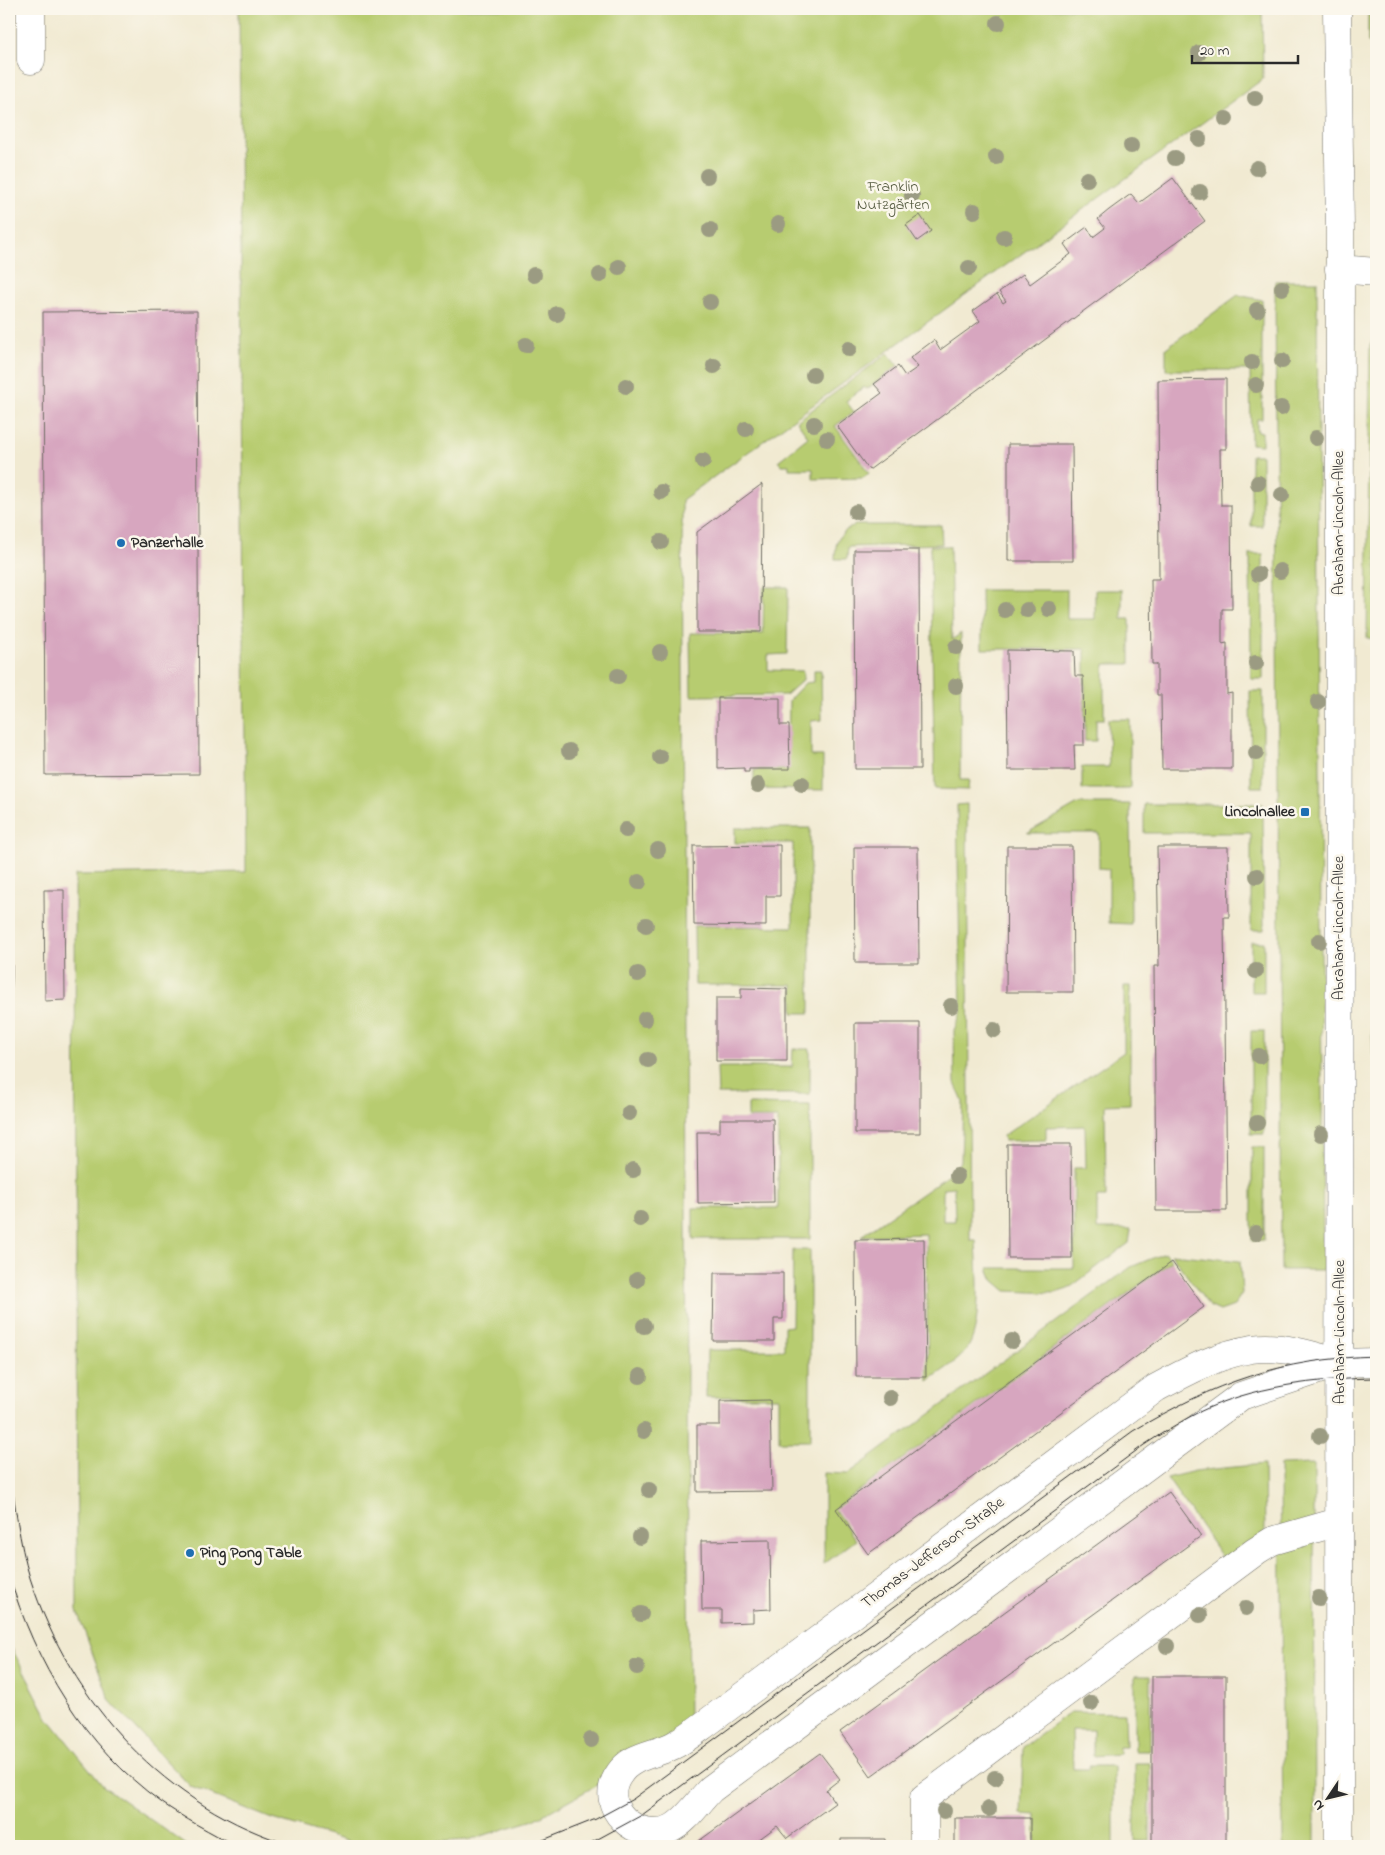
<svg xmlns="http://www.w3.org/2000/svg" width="1385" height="1855" font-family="'Indie Flower',sans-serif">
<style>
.green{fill:#b7cc70;stroke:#717c4e;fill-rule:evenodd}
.building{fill:#d7a6bf}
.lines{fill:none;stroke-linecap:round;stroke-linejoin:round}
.minor-casing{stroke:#706e65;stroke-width:29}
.minor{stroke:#fff;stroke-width:28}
.tram{stroke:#2b2b2b;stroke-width:1}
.tree{fill:#9b9b82}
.poi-dot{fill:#1f6fb2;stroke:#fbf7ec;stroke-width:2}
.labels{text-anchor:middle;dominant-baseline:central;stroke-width:5;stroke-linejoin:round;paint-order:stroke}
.park-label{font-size:16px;fill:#555b40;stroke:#fbf7ec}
.street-label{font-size:16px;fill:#2b2b2b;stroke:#fbf7ec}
.poi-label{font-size:16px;font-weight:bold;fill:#2b2b2b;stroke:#fbf7ec;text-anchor:start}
</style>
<rect width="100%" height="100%" fill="#fbf7ec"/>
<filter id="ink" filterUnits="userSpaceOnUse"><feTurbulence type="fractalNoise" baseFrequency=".02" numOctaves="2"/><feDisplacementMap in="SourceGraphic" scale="10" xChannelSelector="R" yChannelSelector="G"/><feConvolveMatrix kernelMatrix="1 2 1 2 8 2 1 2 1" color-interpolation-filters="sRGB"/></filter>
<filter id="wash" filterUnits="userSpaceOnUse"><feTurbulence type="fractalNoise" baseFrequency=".0096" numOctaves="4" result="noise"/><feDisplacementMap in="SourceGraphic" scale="20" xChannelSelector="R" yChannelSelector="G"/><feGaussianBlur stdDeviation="1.12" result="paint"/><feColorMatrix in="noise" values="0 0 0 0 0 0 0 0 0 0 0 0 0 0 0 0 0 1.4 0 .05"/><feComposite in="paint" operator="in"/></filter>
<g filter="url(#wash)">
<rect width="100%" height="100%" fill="#f1ead2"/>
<path class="green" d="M 239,9 L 1262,9 L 1263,79 L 682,500 L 689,1734 L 534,1820 L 468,1840 L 363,1846 L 272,1819 L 191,1787 L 110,1701 L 77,1611 L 75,875 L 246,872 Z
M 1368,9 L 1376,9 L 1376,45 L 1368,42 Z
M 1275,281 L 1317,281 L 1323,1270 L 1281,1270 Z
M 1238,295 L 1262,300 L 1262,419 L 1257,419 L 1257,431 L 1262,432 L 1262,445 L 1251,444 L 1250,370 L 1166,370 L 1166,348 Z
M 1376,332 L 1376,639 L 1367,638 L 1370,345 Z
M 888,353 L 898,366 L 867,389 L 864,387 L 846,401 L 854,412 L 835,426 L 869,473 L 863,478 L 813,479 L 813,469 L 789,469 L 789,465 L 781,465 L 778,461 L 808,437 L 797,421 Z
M 1251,455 L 1262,455 L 1262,526 L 1251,526 Z
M 855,525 L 941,525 L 942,544 L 848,547 L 847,559 L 835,559 C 836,539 837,535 855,525 Z
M 930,546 L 950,546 L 952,640 L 961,633 L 960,780 L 969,780 L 968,790 L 935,789 Z
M 1250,554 L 1263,554 L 1263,679 L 1251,679 Z
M 764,587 L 788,587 L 787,654 L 768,655 L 768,670 L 803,671 L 803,680 L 786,695 L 691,696 L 690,633 L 763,634 Z
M 981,590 L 1067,590 L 1067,619 L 1095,619 L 1095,590 L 1122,590 L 1122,619 L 1130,619 L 1130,664 L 1104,664 L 1104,719 L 1096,719 L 1096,741 L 1085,741 L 1085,649 L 982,649 Z
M 814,670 L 821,670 L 822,720 L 811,721 L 811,756 L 823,756 L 823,790 L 754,789 L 754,770 L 788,770 L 789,700 L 805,683 L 814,682 Z
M 1250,691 L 1263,691 L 1263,787 L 1251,787 Z
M 1108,719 L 1130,719 L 1130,789 L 1082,789 L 1082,767 L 1109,767 Z
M 967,804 L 970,1240 L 976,1240 C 977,1269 984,1329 965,1352 C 956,1363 940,1372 928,1381 L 926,1234 L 861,1236 L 943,1179 L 961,1161 L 963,1102 L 955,1083 L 954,1030 L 961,1014 L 957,805 ZM 954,1187 L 955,1221 L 943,1221 L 943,1188 Z
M 1078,804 L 1130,804 L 1131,924 L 1109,923 L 1109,869 L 1099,868 L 1099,833 L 1027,833 Z
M 1144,804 L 1263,804 L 1264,930 L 1251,930 L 1251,833 L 1144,833 Z
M 735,828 L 810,828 L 810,1013 L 793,1013 L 793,985 L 695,985 L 694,926 L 793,927 L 793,843 L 735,843 Z
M 1251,942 L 1264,942 L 1264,992 L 1251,992 Z
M 1369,961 L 1376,964 L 1376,1055 L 1373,1055 Z
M 1124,986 L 1130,986 L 1130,1104 L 1105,1105 L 1106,1197 L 1097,1197 L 1097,1229 L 1131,1229 L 1129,1243 L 1068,1289 L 1055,1293 L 1006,1291 L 993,1280 L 988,1268 L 1074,1268 L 1074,1168 L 1086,1168 L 1085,1126 L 1046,1127 L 1046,1140 L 1004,1141 L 1003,1136 L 1124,1052 Z
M 1251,1031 L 1264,1031 L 1264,1134 L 1251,1134 Z
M 793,1049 L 810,1049 L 810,1094 L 718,1094 L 717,1067 L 792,1067 Z
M 748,1104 L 810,1105 L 810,1239 L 693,1239 L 693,1208 L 778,1208 L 778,1118 L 748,1118 Z
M 1252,1147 L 1264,1147 L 1264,1240 L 1252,1241 Z
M 793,1250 L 810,1250 L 810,1441 L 779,1441 L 779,1397 L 706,1397 L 707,1350 L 784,1350 L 784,1327 L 792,1326 Z
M 1165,1253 L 1172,1261 L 834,1509 L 856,1540 L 824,1564 L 824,1473 L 848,1474 L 1131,1267 Z
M 1171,1254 L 1240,1261 L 1242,1293 L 1234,1306 L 1220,1311 L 1209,1306 Z
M 1264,1464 L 1265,1533 L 1225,1561 L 1167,1478 L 1195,1471 Z
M 1314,1464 L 1315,1846 L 1283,1846 L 1280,1465 Z
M 9,1643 L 48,1718 L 103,1786 L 188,1846 L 9,1846 Z
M 1135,1676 L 1150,1676 L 1150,1751 L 1135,1751 Z
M 1070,1712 L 1125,1713 L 1126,1747 L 1119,1747 L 1119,1754 L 1093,1756 L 1093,1730 L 1072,1730 L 1073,1769 L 1089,1769 L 1089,1766 L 1114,1766 L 1114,1846 L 1036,1846 L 1036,1815 L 1021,1814 L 1023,1747 Z
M 1135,1763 L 1150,1763 L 1150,1841 L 1135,1841 Z"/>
<g id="blocks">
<path class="building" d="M 1173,178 L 1205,221 L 869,470 L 837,426 L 882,393 L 874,384 L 898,366 L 905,376 L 918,367 L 910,358 L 934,340 L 940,350 L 980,321 L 973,311 L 997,294 L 1003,303 L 1006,301 L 999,292 L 1023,274 L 1030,284 L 1071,254 L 1064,244 L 1087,227 L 1093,237 L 1105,228 L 1098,219 L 1109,210 L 1131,194 L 1139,203 Z
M 920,215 L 931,231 L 917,241 L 906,225 Z
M 197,311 L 199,774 L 45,775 L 43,312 Z
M 1226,379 L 1226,449 L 1220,449 L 1221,505 L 1231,505 L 1232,609 L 1222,609 L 1222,644 L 1227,643 L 1227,694 L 1232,693 L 1232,769 L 1162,769 L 1161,695 L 1157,695 L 1157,664 L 1152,664 L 1151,579 L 1159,579 L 1158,380 Z
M 1008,444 L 1072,444 L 1073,561 L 1008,561 Z
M 762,484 L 761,632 L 697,632 L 697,532 Z
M 854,550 L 919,550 L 920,769 L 855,769 Z
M 1007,650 L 1074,651 L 1075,676 L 1083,676 L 1084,745 L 1074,745 L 1075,770 L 1008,770 Z
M 718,698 L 780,698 L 780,725 L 789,725 L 790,769 L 749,769 L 749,772 L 744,772 L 744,768 L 718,769 Z
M 780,845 L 780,896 L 766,896 L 766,926 L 694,925 L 693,846 Z
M 1007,846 L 1072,846 L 1073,992 L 1006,992 Z
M 854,847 L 918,847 L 919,963 L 855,963 Z
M 1157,847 L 1228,847 L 1229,917 L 1224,917 L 1227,1211 L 1156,1211 L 1154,966 L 1159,966 Z
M 44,890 L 64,890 L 65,1000 L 45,1001 Z
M 741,988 L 787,989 L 787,1061 L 716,1061 L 716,998 L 741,998 Z
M 855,1023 L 920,1023 L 920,1133 L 855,1133 Z
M 720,1119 L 773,1119 L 774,1202 L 698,1203 L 697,1132 L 720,1132 Z
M 1007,1144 L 1071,1144 L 1072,1258 L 1008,1258 Z
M 924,1239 L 926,1377 L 856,1377 L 855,1240 Z
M 1172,1262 L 1204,1307 L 868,1554 L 836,1509 Z
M 714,1273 L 783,1273 L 783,1319 L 774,1319 L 774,1341 L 713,1341 Z
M 770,1400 L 772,1491 L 697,1492 L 697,1425 L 720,1425 L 720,1401 Z
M 1169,1492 L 1201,1536 L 871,1776 L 840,1732 Z
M 770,1540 L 771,1609 L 753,1610 L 753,1622 L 722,1623 L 722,1610 L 702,1610 L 701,1541 Z
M 1152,1676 L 1226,1676 L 1226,1846 L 1152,1846 Z
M 820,1753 L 840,1779 L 826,1790 L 835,1803 L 787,1838 L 777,1826 L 750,1846 L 692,1846 Z
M 955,1818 L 1030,1818 L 1030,1846 L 955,1846 Z
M 841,1839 L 885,1839 L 885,1846 L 841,1846 Z"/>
</g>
</g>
<g filter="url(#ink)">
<use href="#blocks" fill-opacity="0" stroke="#706e65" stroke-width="1"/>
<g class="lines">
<g class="minor-casing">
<path id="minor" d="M 31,9 L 31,60
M 1337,9 L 1340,231 L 1339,1846
M 1339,269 L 1376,272
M 1339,1363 C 1312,1355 1281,1345 1252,1349 C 1218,1354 1186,1372 1156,1388 L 708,1722 C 697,1730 687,1738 676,1744 C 657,1755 632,1754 619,1774 C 596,1807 637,1843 670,1829 C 686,1822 699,1801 711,1789 L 1241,1396 L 1339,1363 L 1376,1362
M 924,1846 L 924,1798 L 1256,1551 L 1272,1541 L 1338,1522"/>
</g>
<use href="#minor" class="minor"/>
<path class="tram" d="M 9,540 L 11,581 L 12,975 L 9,1052
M 9,1466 C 15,1503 19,1542 30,1578 C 71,1703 165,1808 294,1846
M 9,1575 C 35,1663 84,1746 161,1802 C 185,1819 210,1832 236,1846
M 528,1846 L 596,1819 L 633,1799 L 1133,1431 C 1216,1382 1279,1359 1376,1356
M 585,1846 L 642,1815 L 1144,1445 C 1161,1434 1179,1422 1197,1413 C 1253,1386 1315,1379 1376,1378"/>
</g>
<g class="tree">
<circle cx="998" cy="23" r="8"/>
<circle cx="1199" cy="53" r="8"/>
<circle cx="1255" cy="98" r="8"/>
<circle cx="1226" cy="119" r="8"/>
<circle cx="1199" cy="139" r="8"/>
<circle cx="1131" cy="146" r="8"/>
<circle cx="996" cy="157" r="8"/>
<circle cx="1175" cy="158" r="8"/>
<circle cx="1257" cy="168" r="8"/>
<circle cx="707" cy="176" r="8"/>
<circle cx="1087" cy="179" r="8"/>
<circle cx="1200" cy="192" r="8"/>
<circle cx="912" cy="196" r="8"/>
<circle cx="974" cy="211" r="8"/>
<circle cx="778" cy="224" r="8"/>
<circle cx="710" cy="230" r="8"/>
<circle cx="1004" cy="237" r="8"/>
<circle cx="619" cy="267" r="8"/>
<circle cx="969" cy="268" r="8"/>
<circle cx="534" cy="275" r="8"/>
<circle cx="600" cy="275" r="8"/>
<circle cx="1282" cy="288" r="8"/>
<circle cx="710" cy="302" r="8"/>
<circle cx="1257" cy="310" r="8"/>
<circle cx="557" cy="314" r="8"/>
<circle cx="526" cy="345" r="8"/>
<circle cx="849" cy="349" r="8"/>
<circle cx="1282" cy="361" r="8"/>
<circle cx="1252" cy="362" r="8"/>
<circle cx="714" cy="366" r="8"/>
<circle cx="813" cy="375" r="8"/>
<circle cx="1256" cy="385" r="8"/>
<circle cx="626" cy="386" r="8"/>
<circle cx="1281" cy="408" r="8"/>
<circle cx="814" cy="424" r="8"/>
<circle cx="746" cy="429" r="8"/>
<circle cx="1316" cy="438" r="8"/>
<circle cx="827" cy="439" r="8"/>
<circle cx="703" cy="461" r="8"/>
<circle cx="1258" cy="483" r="8"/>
<circle cx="661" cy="492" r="8"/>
<circle cx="1282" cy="495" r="8"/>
<circle cx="856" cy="512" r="8"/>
<circle cx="661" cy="542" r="8"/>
<circle cx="1280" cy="571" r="8"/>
<circle cx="1258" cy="574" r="8"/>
<circle cx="1049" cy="609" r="8"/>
<circle cx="1005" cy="610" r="8"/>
<circle cx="1027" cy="610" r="8"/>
<circle cx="956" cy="647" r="8"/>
<circle cx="660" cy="652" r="8"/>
<circle cx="1256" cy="663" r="8"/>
<circle cx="618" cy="676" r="8"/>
<circle cx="956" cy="686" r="8"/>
<circle cx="1318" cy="702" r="8"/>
<circle cx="569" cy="751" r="8"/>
<circle cx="1256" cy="753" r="8"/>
<circle cx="660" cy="757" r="8"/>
<circle cx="802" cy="784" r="8"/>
<circle cx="758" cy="785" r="8"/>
<circle cx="626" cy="830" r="8"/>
<circle cx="658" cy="850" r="8"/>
<circle cx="1257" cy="876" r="8"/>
<circle cx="639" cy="882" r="8"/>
<circle cx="646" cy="925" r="8"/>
<circle cx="1319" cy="941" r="8"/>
<circle cx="1256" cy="971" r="8"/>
<circle cx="638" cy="974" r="8"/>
<circle cx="951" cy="1006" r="8"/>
<circle cx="645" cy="1019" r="8"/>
<circle cx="994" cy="1030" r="8"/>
<circle cx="1259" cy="1056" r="8"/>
<circle cx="648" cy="1060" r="8"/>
<circle cx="629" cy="1113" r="8"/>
<circle cx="1257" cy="1123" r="8"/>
<circle cx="1321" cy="1134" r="8"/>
<circle cx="633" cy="1170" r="8"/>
<circle cx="957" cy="1176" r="8"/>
<circle cx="640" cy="1219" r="8"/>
<circle cx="1256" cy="1233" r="8"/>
<circle cx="637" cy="1280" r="8"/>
<circle cx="644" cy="1326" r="8"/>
<circle cx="1012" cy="1341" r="8"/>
<circle cx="640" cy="1376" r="8"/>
<circle cx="890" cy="1398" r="8"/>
<circle cx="644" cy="1431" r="8"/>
<circle cx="1320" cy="1436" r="8"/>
<circle cx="649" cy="1490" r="8"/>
<circle cx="640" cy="1537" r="8"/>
<circle cx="1319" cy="1598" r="8"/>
<circle cx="1246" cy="1608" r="8"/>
<circle cx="641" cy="1614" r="8"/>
<circle cx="1200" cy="1615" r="8"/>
<circle cx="1167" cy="1646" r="8"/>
<circle cx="637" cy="1667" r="8"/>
<circle cx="1091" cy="1703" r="8"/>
<circle cx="591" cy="1740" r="8"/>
<circle cx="995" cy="1778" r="8"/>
<circle cx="989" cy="1809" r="8"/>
<circle cx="944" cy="1811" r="8"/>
</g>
</g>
<g class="poi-dot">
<circle cx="121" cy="543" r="5"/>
<rect x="1300" y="807" width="10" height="10" rx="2.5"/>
<circle cx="190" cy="1553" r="5"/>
</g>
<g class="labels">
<g class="park-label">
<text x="893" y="187">Franklin<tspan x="893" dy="18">Nutzgärten</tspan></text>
</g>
<g class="street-label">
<text transform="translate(1339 523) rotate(-90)">Abraham-Lincoln-Allee</text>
<text transform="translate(1339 928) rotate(-90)">Abraham-Lincoln-Allee</text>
<text transform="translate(1340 1332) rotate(-90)">Abraham-Lincoln-Allee</text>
<text transform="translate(933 1553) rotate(-37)">Thomas-Jefferson-Straße</text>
</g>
<g class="poi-label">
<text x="131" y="543">Panzerhalle</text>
<text x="1295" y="812" text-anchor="end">Lincolnallee</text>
<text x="200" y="1553">Ping Pong Table</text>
</g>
</g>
<rect width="1385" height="1855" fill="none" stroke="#fbf7ec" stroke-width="30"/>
<g transform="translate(1328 1798) rotate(235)" stroke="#fbf7ec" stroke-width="4" paint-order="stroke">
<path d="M0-4L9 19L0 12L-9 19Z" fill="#2b2b2b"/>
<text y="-8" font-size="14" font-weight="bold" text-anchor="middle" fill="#2b2b2b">N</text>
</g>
<path d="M1192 55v8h106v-8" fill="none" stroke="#2b2b2b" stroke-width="2.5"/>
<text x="1200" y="55" font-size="15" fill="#2b2b2b" stroke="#fbf7ec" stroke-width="4" paint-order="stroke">20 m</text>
</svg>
